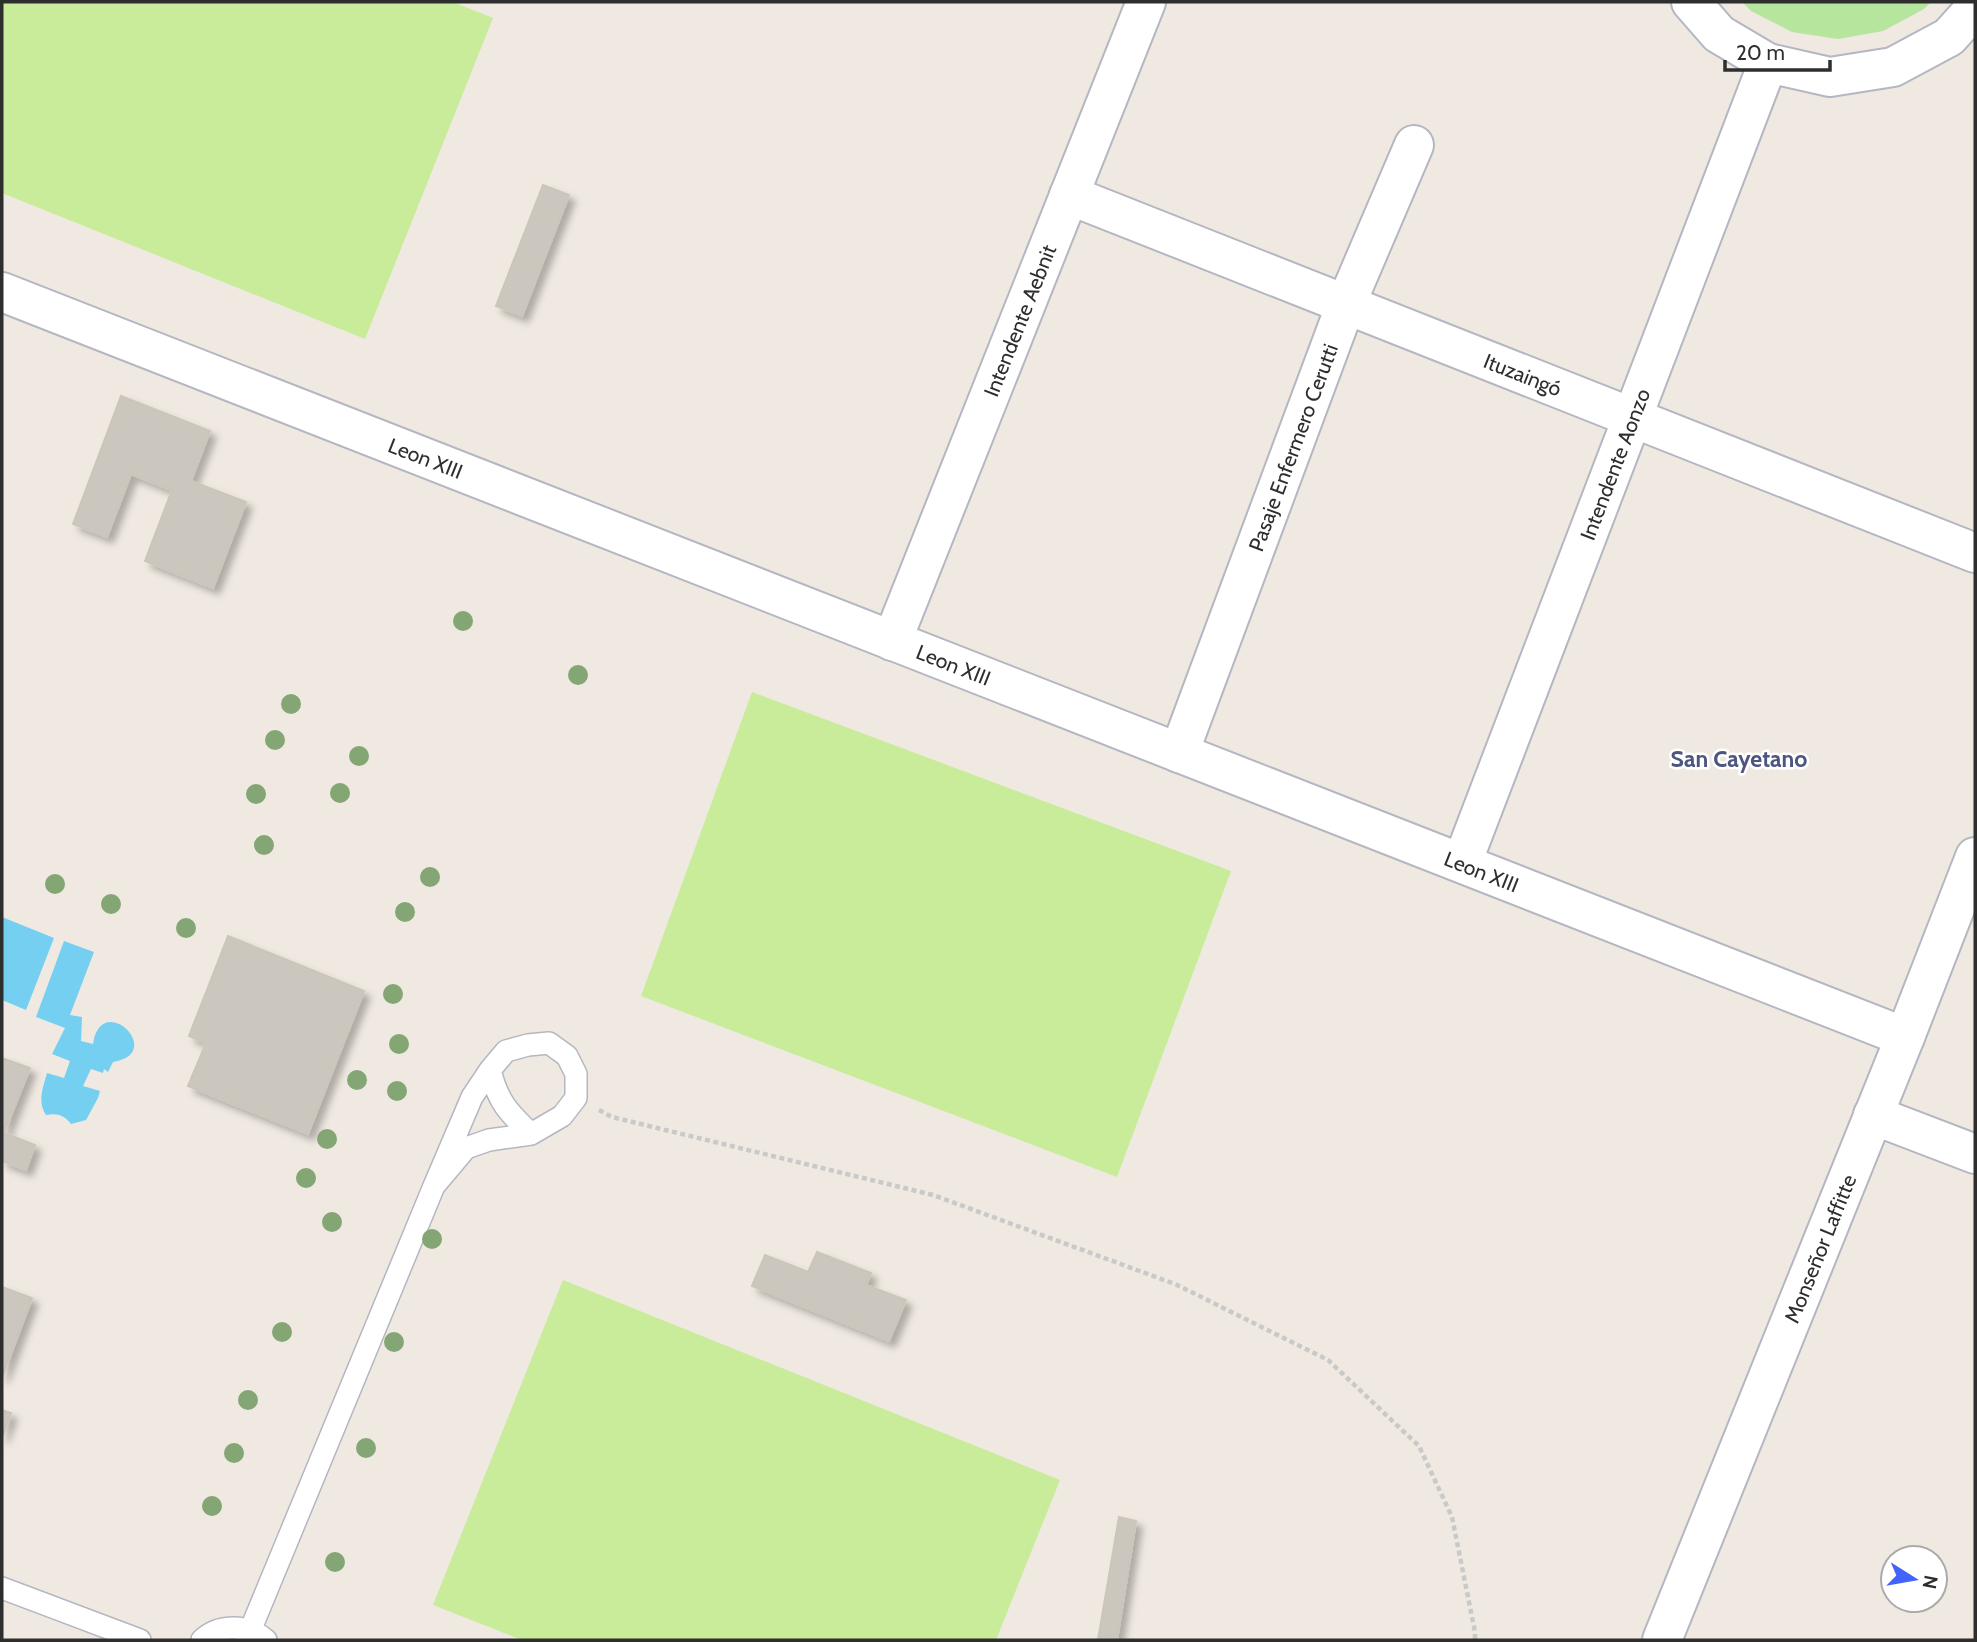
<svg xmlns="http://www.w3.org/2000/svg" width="1977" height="1642" font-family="Cabin,sans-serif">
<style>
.green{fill:#b6e59e}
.pitch{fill:#c9ec9a}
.water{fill:#75cff0}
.building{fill:#cbc7bf;stroke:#cbc5ba;stroke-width:2;filter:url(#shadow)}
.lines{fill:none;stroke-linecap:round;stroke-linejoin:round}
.service-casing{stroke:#b4b7c1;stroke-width:24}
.minor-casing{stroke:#b4b7c1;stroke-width:42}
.path{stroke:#c9c9c9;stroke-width:4.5;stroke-dasharray:5 3.5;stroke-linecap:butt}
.service{stroke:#fff;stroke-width:21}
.minor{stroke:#fff;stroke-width:38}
.tree{fill:#84a574}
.labels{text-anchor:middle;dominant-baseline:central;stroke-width:5;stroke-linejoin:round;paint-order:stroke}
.street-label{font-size:21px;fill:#2e2e2e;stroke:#fff}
.neighbourhood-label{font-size:23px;font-weight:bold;fill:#4d5680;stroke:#fff}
</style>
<defs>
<filter id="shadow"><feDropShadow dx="6" dy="6" stdDeviation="3.5" flood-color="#0004"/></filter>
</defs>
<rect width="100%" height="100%" fill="#efe9e1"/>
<path class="green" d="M 1742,2 L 1931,2 L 1924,9 L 1883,31 L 1838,39 L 1792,32 L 1751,11 Z"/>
<path class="pitch" d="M 2,2 L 453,2 L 493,18 L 365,339 L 2,193 Z
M 752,692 L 1231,871 L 1117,1177 L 641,996 Z
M 563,1280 L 1060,1480 L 996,1640 L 522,1640 L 433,1605 Z"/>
<path class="water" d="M 2,917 L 54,938 L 26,1010 L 2,1000 Z
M 64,941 L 94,952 L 70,1015 L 82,1017 L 81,1041 L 93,1044 C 94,1040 94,1036 96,1033 C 111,999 163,1054 113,1062 L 108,1072 L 104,1069 L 103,1073 L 91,1069 L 83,1086 L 100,1091 L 98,1098 L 86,1120 L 71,1124 C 64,1115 57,1113 46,1115 C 37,1101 43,1088 47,1073 L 64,1078 L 70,1061 L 52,1054 L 65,1028 L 36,1017 Z"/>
<path class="building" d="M 543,185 L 569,195 L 522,316 L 496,306 Z
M 121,396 L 210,431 L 191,481 L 246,502 L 213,588 L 145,561 L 172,490 L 131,474 L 107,537 L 73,524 Z
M 228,936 L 364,991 L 308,1134 L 188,1086 L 206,1043 L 189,1036 Z
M 2,1058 L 30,1068 L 4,1133 L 35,1145 L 26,1170 L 2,1161 Z
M 817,1252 L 871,1273 L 866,1285 L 906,1300 L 889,1341 L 752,1286 L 765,1255 L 808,1272 Z
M 2,1287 L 32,1298 L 2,1378 Z
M 2,1410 L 11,1413 L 2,1438 Z
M 1119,1517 L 1136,1521 L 1117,1640 L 1098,1640 Z"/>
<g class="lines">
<g class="service-casing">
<path id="service" d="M 490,1070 C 498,1102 508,1112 531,1134
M 2,1588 L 140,1640
M 250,1631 L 434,1186 L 472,1097 L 490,1070 L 506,1051 L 528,1045 L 549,1043 L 567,1056 L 576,1074 L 576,1098 L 562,1116 L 531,1134 L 489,1140 L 466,1148 L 434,1186
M 202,1640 C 220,1623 248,1625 266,1640"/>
</g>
<g class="minor-casing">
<g id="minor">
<path d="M 1691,2 L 1719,34 L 1768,63 L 1830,77 L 1893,67 L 1949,37 L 1975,8"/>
<path id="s1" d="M 1069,195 L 1975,553"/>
<path id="s2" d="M 2,292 L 1905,1037"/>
<path id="s3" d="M 892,641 L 1146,2"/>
<path id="s4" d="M 1179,753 L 1346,304 L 1414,145"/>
<path id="s5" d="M 1462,863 L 1768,63"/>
<path d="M 1873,1115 L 1975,1154"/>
<path id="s6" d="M 1662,1640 L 1905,1037 L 1975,857"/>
</g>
</g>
<path class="path" d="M 599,1110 L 612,1117 L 933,1195 L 1175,1284 L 1328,1360 L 1419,1446 L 1452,1517 L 1475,1632 L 1475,1640"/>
<use href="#service" class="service"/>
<use href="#minor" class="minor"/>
</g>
<g class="tree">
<circle cx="463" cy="621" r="10"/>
<circle cx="578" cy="675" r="10"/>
<circle cx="291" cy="704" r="10"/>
<circle cx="275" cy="740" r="10"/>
<circle cx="359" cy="756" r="10"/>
<circle cx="340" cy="793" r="10"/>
<circle cx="256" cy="794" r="10"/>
<circle cx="264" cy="845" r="10"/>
<circle cx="430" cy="877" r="10"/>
<circle cx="55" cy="884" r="10"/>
<circle cx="111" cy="904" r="10"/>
<circle cx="405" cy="912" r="10"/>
<circle cx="186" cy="928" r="10"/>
<circle cx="393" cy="994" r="10"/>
<circle cx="399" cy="1044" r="10"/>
<circle cx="357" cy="1080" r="10"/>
<circle cx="397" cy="1091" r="10"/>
<circle cx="327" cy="1139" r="10"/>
<circle cx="306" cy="1178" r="10"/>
<circle cx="332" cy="1222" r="10"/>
<circle cx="432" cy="1239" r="10"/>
<circle cx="282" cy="1332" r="10"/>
<circle cx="394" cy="1342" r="10"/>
<circle cx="248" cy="1400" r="10"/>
<circle cx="366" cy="1448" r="10"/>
<circle cx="234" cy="1453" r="10"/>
<circle cx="212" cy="1506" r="10"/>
<circle cx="335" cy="1562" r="10"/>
</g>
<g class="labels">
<g class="street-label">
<text stroke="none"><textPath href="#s3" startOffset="345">Intendente Aebnit</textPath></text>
<text stroke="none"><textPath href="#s1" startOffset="488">Ituzaingó</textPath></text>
<text stroke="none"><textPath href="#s4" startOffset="326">Pasaje Enfermero Cerutti</textPath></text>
<text stroke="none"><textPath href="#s2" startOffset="455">Leon XIII</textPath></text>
<text stroke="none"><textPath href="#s5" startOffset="427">Intendente Aonzo</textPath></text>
<text stroke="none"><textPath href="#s2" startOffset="1022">Leon XIII</textPath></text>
<text stroke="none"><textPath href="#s2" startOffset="1589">Leon XIII</textPath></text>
<text stroke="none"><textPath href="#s6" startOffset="422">Monseñor Laffitte</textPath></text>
</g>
<g class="neighbourhood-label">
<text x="1739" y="759">San Cayetano</text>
</g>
</g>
<rect width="1977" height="1642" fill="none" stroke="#2e2e2e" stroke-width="7"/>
<g transform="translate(1914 1579) rotate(101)"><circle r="33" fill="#ffffff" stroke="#ababab" stroke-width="2"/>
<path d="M0-5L12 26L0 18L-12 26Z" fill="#4264fb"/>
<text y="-10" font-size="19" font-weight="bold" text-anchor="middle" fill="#2e2e2e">N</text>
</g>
<path d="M1725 60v10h105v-10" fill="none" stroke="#2e2e2e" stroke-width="3.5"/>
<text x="1736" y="60" font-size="21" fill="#2e2e2e" stroke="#ffffff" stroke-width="5" paint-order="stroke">20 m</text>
</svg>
